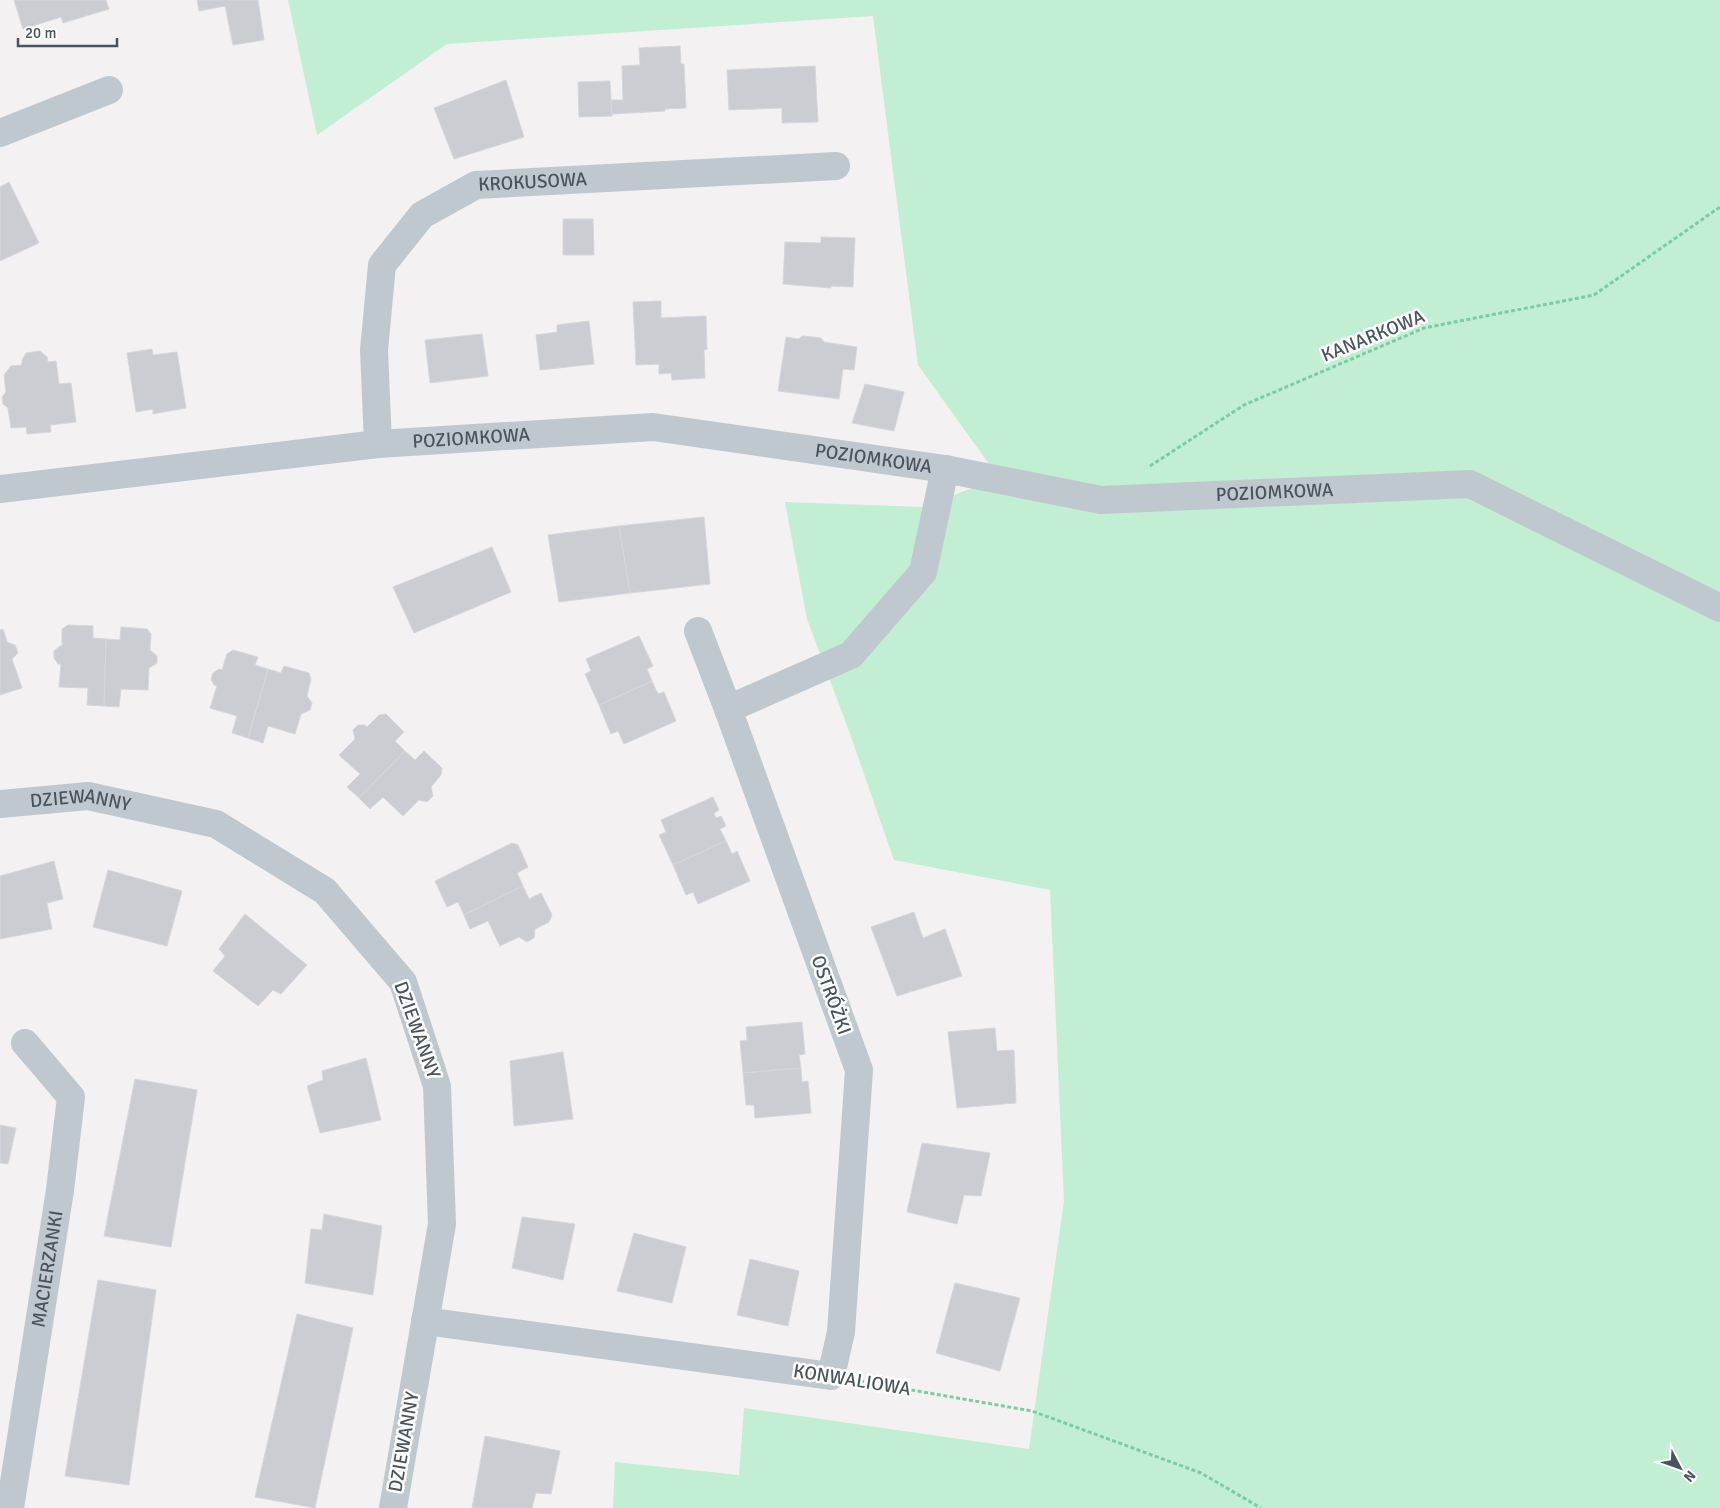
<svg xmlns="http://www.w3.org/2000/svg" width="1720" height="1508" font-family="Signika,sans-serif">
<style>
.green{fill:#c2eed4}
.building{fill:#cbcdd3;stroke:#d5d7dc}
.lines{fill:none;stroke-linecap:round;stroke-linejoin:round}
.path{stroke:#7bcba5;stroke-width:3;stroke-dasharray:4 2.5;stroke-linecap:butt}
.minor{stroke:#bfc8cf;stroke-width:28}
.labels{text-anchor:middle;dominant-baseline:central;stroke-width:5;stroke-linejoin:round;paint-order:stroke}
.street-label{font-size:19px;fill:#49545e;stroke:#fff}
</style>
<rect width="100%" height="100%" fill="#f3f1f1"/>
<path class="green" d="M 288,0 L 1720,0 L 1720,1508 L 613,1508 L 615,1462 L 739,1475 L 744,1408 L 1029,1449 L 1064,1201 L 1050,890 L 894,860 L 849,731 L 807,619 L 785,502 L 922,507 L 999,478 L 918,365 L 873,16 L 447,44 L 317,135 Z"/>
<path class="building" d="M 14,0 L 106,0 L 109,9 L 63,23 L 61,17 L 23,29 Z
M 197,0 L 258,0 L 264,40 L 233,45 L 225,6 L 199,11 Z
M 680,46 L 681,64 L 684,64 L 686,108 L 665,109 L 665,111 L 612,114 L 611,100 L 623,100 L 622,66 L 640,65 L 639,48 Z
M 815,66 L 818,122 L 782,123 L 782,108 L 729,110 L 727,70 Z
M 506,80 L 524,137 L 454,159 L 434,108 Z
M 610,81 L 612,116 L 579,117 L 578,82 Z
M 9,182 L 39,243 L 0,261 L 0,187 Z
M 563,219 L 593,219 L 594,255 L 563,255 Z
M 821,237 L 855,238 L 853,287 L 830,286 L 831,288 L 783,284 L 785,242 L 821,243 Z
M 661,301 L 661,318 L 706,316 L 707,349 L 704,350 L 705,378 L 672,380 L 671,373 L 659,374 L 659,364 L 636,365 L 633,302 Z
M 589,321 L 594,364 L 540,370 L 536,335 L 557,332 L 557,325 Z
M 482,334 L 488,376 L 430,383 L 425,340 Z
M 803,336 L 821,338 L 824,342 L 857,347 L 854,370 L 843,369 L 839,399 L 778,391 L 786,337 L 798,339 Z
M 152,349 L 153,355 L 177,352 L 186,408 L 153,414 L 153,409 L 136,412 L 127,353 Z
M 40,351 L 47,357 L 48,362 L 56,361 L 59,384 L 71,383 L 76,422 L 50,425 L 51,432 L 27,434 L 26,427 L 11,428 L 8,408 L 3,404 L 2,397 L 6,392 L 4,375 L 11,366 L 22,365 L 22,360 L 26,353 Z
M 865,384 L 904,392 L 894,431 L 852,423 Z
M 704,517 L 710,584 L 630,593 L 619,526 Z
M 619,526 L 630,593 L 559,602 L 548,535 Z
M 492,547 L 511,592 L 414,633 L 393,587 Z
M 68,625 L 93,626 L 93,638 L 106,639 L 104,706 L 87,705 L 88,688 L 59,687 L 61,664 L 58,664 L 54,658 L 54,651 L 60,646 L 62,646 L 62,629 Z
M 121,627 L 147,629 L 151,634 L 150,650 L 157,656 L 157,663 L 149,668 L 148,690 L 121,689 L 119,707 L 104,706 L 106,639 L 120,640 Z
M 3,629 L 7,642 L 15,645 L 18,653 L 12,659 L 22,688 L 0,695 L 0,630 Z
M 639,636 L 653,666 L 647,669 L 652,681 L 599,705 L 585,674 L 591,671 L 586,659 Z
M 233,650 L 258,657 L 255,665 L 268,669 L 248,738 L 232,733 L 237,716 L 210,708 L 217,686 L 214,685 L 211,679 L 213,673 L 219,669 L 222,670 L 227,654 Z
M 284,666 L 309,673 L 311,679 L 307,696 L 312,703 L 310,710 L 301,714 L 295,734 L 268,726 L 263,743 L 248,738 L 268,669 L 281,673 Z
M 652,681 L 658,694 L 664,692 L 676,721 L 624,744 L 618,731 L 611,734 L 599,705 Z
M 386,714 L 404,732 L 395,741 L 405,751 L 359,798 L 347,787 L 360,774 L 339,755 L 355,739 L 353,730 L 358,725 L 365,725 L 367,727 L 379,715 Z
M 405,751 L 415,760 L 424,751 L 442,768 L 441,775 L 431,787 L 433,796 L 427,802 L 419,800 L 403,816 L 383,797 L 370,809 L 359,798 Z
M 713,797 L 719,810 L 714,813 L 716,818 L 721,816 L 726,826 L 720,829 L 726,841 L 673,865 L 659,835 L 666,832 L 661,820 Z
M 726,841 L 732,854 L 737,851 L 750,881 L 698,904 L 693,892 L 686,895 L 673,865 Z
M 512,843 L 518,845 L 528,867 L 517,873 L 523,886 L 464,915 L 458,902 L 447,907 L 435,881 Z
M 54,861 L 63,899 L 47,903 L 52,929 L 0,939 L 0,876 Z
M 108,870 L 182,891 L 167,946 L 93,927 Z
M 523,886 L 529,899 L 541,893 L 552,915 L 549,922 L 535,929 L 534,938 L 527,942 L 519,937 L 500,946 L 488,921 L 470,929 L 464,915 Z
M 914,912 L 923,938 L 945,929 L 962,976 L 897,996 L 871,927 Z
M 245,914 L 307,965 L 281,994 L 273,990 L 258,1006 L 213,971 L 225,956 L 219,949 Z
M 802,1022 L 805,1054 L 799,1055 L 801,1068 L 743,1073 L 740,1041 L 747,1040 L 746,1027 Z
M 995,1028 L 997,1051 L 1014,1050 L 1016,1103 L 957,1108 L 948,1032 Z
M 563,1052 L 573,1119 L 514,1126 L 510,1061 Z
M 366,1058 L 381,1120 L 320,1133 L 307,1086 L 323,1080 L 322,1071 Z
M 801,1068 L 802,1082 L 808,1081 L 811,1113 L 755,1118 L 754,1105 L 746,1105 L 743,1073 Z
M 135,1079 L 197,1090 L 171,1247 L 104,1236 Z
M 0,1125 L 16,1128 L 8,1164 L 0,1163 Z
M 922,1143 L 990,1153 L 981,1196 L 964,1195 L 957,1224 L 907,1212 Z
M 324,1214 L 382,1226 L 373,1295 L 305,1283 L 311,1229 L 322,1230 Z
M 522,1217 L 575,1224 L 563,1280 L 512,1268 Z
M 634,1233 L 686,1247 L 672,1303 L 617,1291 Z
M 750,1259 L 799,1271 L 788,1326 L 737,1315 Z
M 98,1280 L 156,1290 L 129,1485 L 65,1476 Z
M 955,1283 L 1020,1298 L 1000,1371 L 936,1353 Z
M 297,1314 L 353,1328 L 315,1508 L 255,1497 Z
M 485,1436 L 560,1451 L 551,1494 L 536,1493 L 532,1508 L 472,1508 Z"/>
<g class="lines">
<path class="path" d="M 1150,466 L 1244,405 L 1424,328 L 1594,295 L 1720,207
M 860,1381 L 1032,1411 L 1201,1473 L 1261,1508"/>
<g class="minor">
<path d="M 0,133 L 109,90"/>
<path id="s1" d="M 378,444 L 374,350 L 382,265 L 422,215 L 476,185 L 836,166"/>
<path id="s2" d="M 0,489 L 378,444 L 653,427 L 945,469 L 1101,500 L 1470,484 L 1720,608"/>
<path d="M 728,709 L 851,655 L 923,572 L 945,469"/>
<path id="s3" d="M 0,804 L 88,796 L 216,824 L 325,891 L 403,982 L 437,1086 L 442,1224 L 393,1508"/>
<path d="M 425,1321 L 831,1376 L 841,1332 L 859,1070 L 728,709 L 698,631"/>
<path id="s4" d="M 10,1508 L 60,1190 L 71,1097 L 25,1043"/>
</g>
</g>
<g class="labels">
<g class="street-label">
<text stroke="none"><textPath href="#s1" startOffset="362">KROKUSOWA</textPath></text>
<text transform="translate(1373 336) rotate(-22)">KANARKOWA</text>
<text stroke="none"><textPath href="#s2" startOffset="474">POZIOMKOWA</textPath></text>
<text stroke="none"><textPath href="#s2" startOffset="879">POZIOMKOWA</textPath></text>
<text stroke="none"><textPath href="#s2" startOffset="1284">POZIOMKOWA</textPath></text>
<text stroke="none"><textPath href="#s3" startOffset="81">DZIEWANNY</textPath></text>
<text transform="translate(831 995) rotate(70)">OSTRÓŻKI</text>
<text transform="translate(417 1030) rotate(70)">DZIEWANNY</text>
<text stroke="none"><textPath href="#s4" startOffset="242">MACIERZANKI</textPath></text>
<text transform="translate(852 1380) rotate(9)">KONWALIOWA</text>
<text transform="translate(404 1442) rotate(-80)">DZIEWANNY</text>
</g>
</g>
<g transform="translate(1680 1468) rotate(131)" stroke="#ffffff" stroke-width="4" paint-order="stroke">
<path d="M0-4L9 19L0 12L-9 19Z" fill="#49545e"/>
<text y="-8" font-size="14" font-weight="bold" text-anchor="middle" fill="#49545e">N</text>
</g>
<path d="M18 38v8h99v-8" fill="none" stroke="#49545e" stroke-width="2.5"/>
<text x="25" y="38" font-size="15" fill="#49545e" stroke="#ffffff" stroke-width="4" paint-order="stroke">20 m</text>
</svg>
